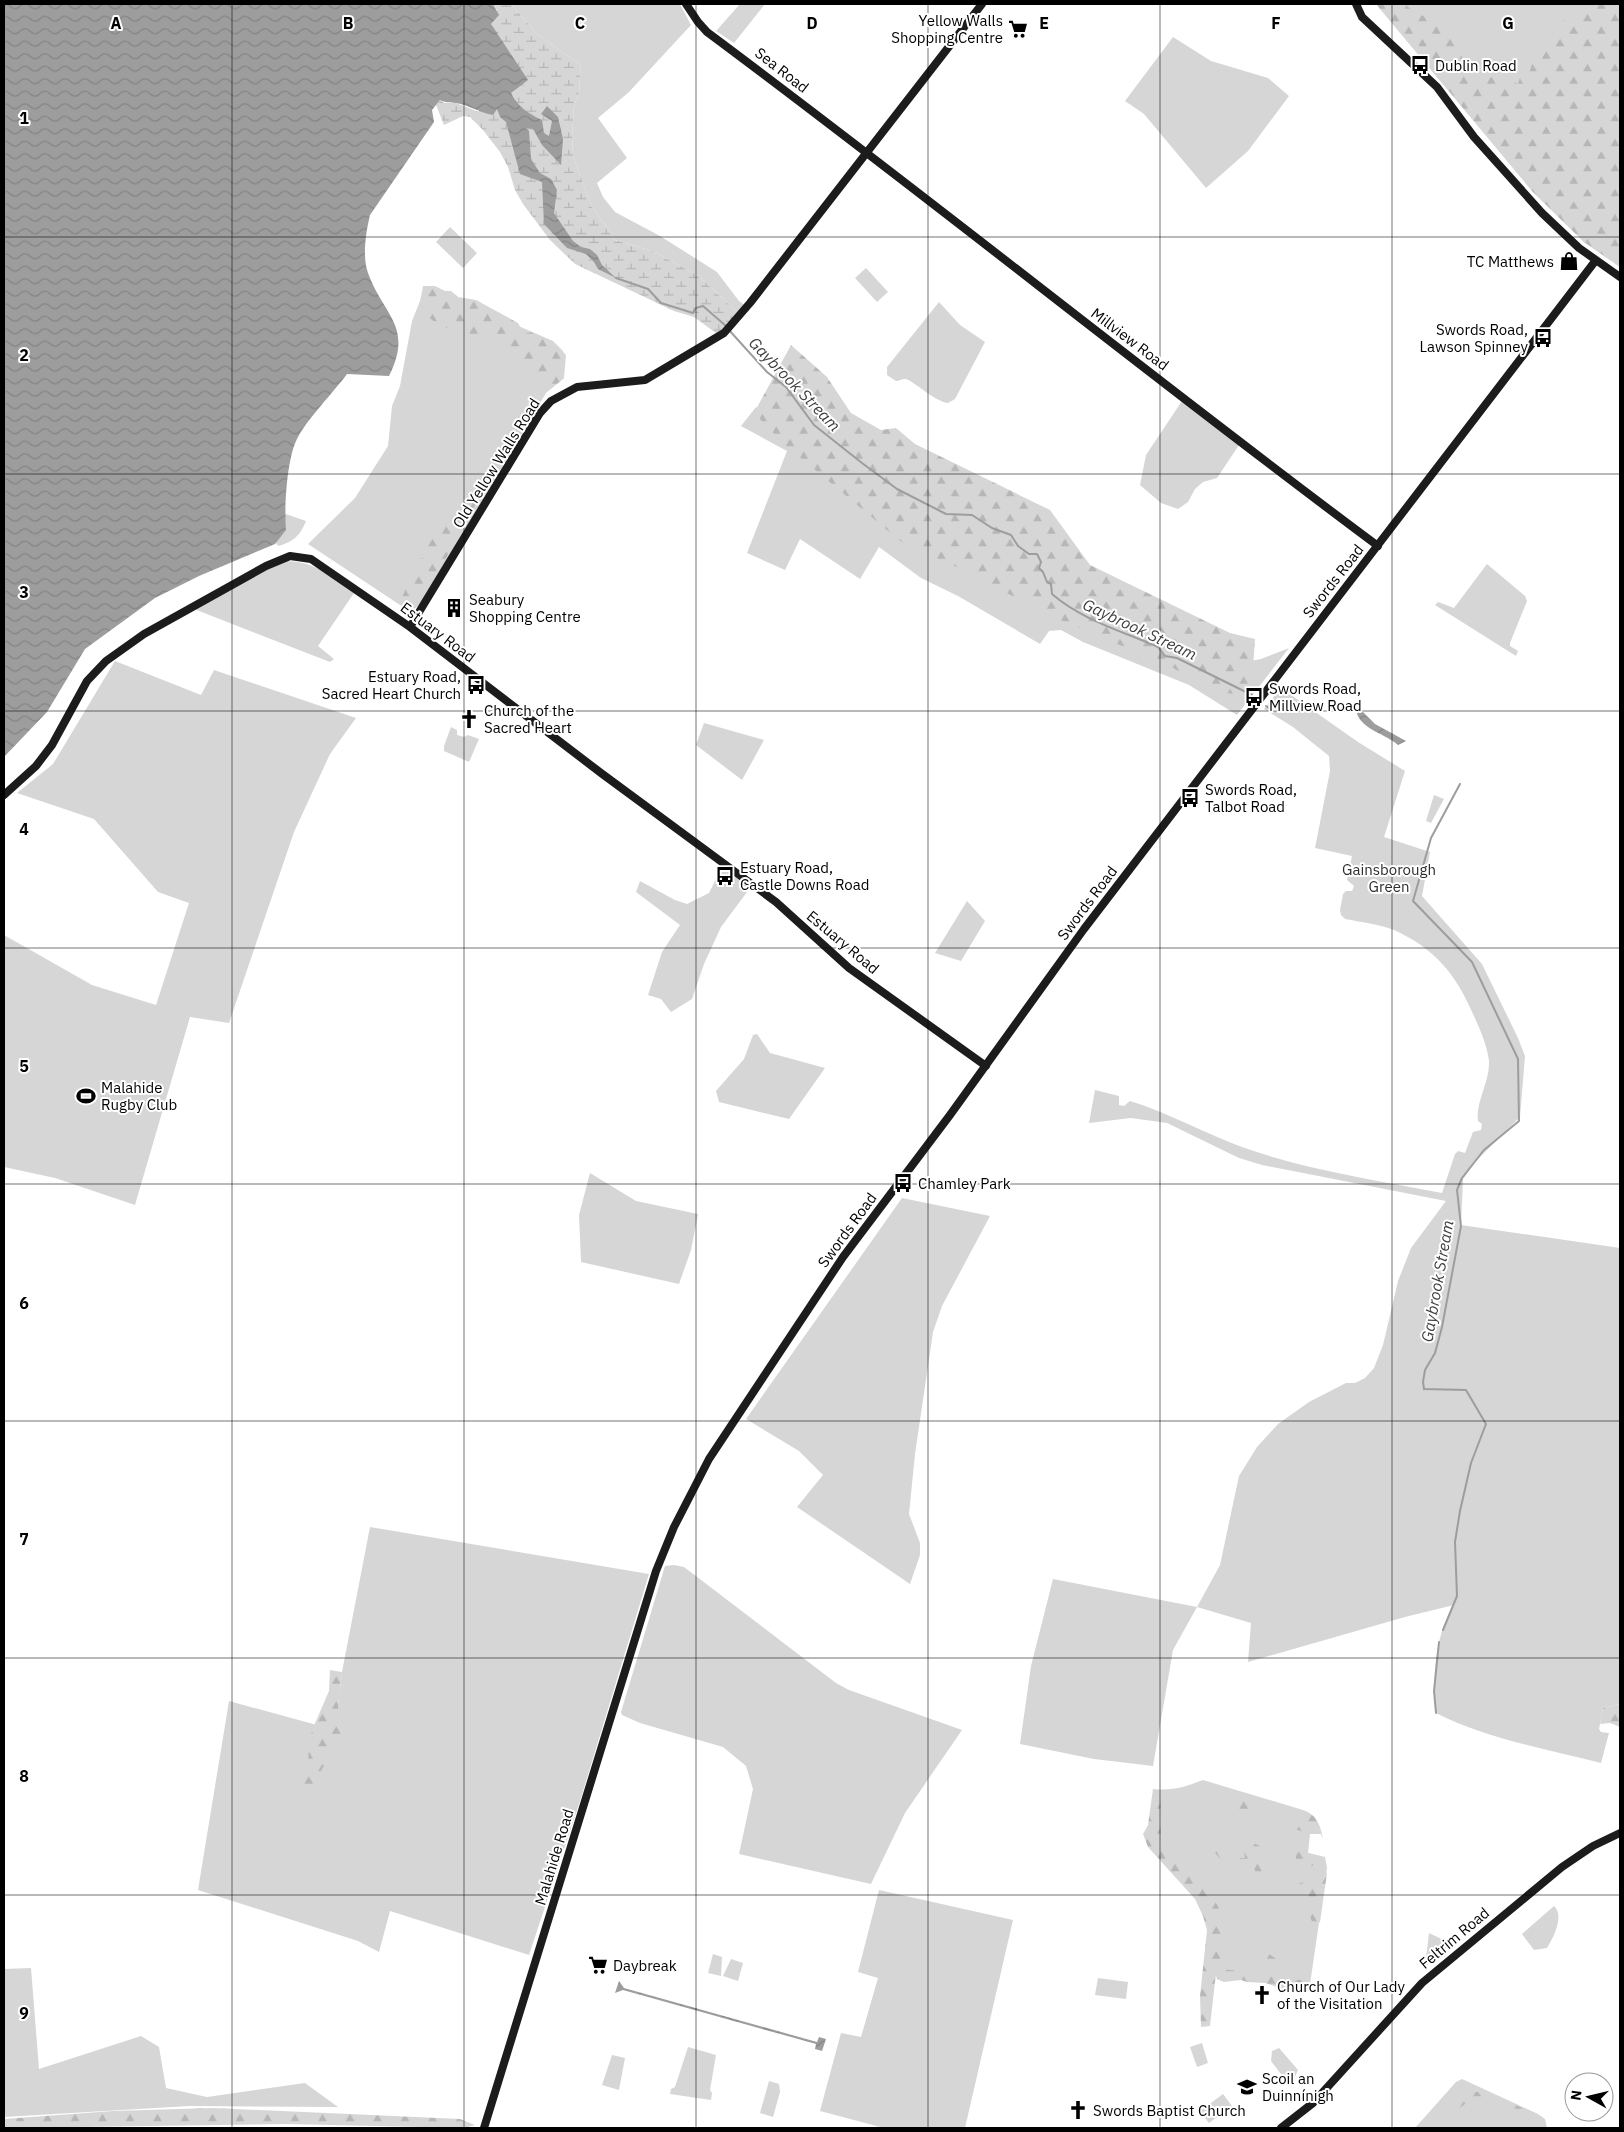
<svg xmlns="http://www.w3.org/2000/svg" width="1624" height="2132" font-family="'IBM Plex Sans',sans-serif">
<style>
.green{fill:#d6d6d6}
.forest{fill:url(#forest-firs)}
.wetland{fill:url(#wetland-marsh)}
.water{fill:url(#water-waves)}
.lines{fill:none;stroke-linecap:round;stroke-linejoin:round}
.stream{stroke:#9d9d9d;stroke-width:2}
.secondary{stroke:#1c1c1c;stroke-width:8}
.grid{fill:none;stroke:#000;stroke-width:1;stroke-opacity:0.55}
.labels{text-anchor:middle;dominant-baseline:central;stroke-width:4;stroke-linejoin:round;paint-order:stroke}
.poi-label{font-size:15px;fill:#000;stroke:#fff;text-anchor:start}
.street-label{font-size:15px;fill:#000;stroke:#fff}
.park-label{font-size:15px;fill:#2d2d2d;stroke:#fff}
.water-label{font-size:16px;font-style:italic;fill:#3e3e3e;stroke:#fff}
.grid-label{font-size:16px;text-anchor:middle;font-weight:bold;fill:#000;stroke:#fff;stroke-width:4;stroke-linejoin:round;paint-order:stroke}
</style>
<defs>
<pattern id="forest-firs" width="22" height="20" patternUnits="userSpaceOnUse" patternTransform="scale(1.25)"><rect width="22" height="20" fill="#d6d6d6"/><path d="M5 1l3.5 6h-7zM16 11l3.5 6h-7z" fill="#b6b6b6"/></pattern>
<pattern id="wetland-marsh" width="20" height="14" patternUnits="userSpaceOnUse" patternTransform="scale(1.25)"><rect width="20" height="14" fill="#d6d6d6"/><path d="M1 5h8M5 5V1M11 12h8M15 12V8" fill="none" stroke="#b6b6b6"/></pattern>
<pattern id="water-waves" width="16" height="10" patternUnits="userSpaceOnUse" patternTransform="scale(1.25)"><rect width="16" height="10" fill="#9d9d9d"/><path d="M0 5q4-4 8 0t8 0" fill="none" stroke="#858585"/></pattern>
</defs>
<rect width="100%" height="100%" fill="#fff"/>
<path class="green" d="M 511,4 L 680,4 L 691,25 L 629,92 L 598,118 L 627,158 L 597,183 L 603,197 L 615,212 L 660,236 L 717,272 L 739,301 L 747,307 L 739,314 L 699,276 L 655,252 L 615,240 L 592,207 L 573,156 L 572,137 L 574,106 L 579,93 L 581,65 L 538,35 Z
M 740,4 L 765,4 L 734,43 L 716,31 Z
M 1376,4 L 1620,4 L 1620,267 L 1584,242 L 1533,192 Z
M 1173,37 L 1211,61 L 1268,78 L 1289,96 L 1248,151 L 1206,188 L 1144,114 L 1125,101 Z
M 450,227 L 477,253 L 463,268 L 436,242 Z
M 866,268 L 888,292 L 877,302 L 855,278 Z
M 426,286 L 553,341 L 563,351 L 564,378 L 546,393 L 421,604 L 414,609 L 403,607 L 308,544 L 355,498 L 388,446 L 392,406 L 400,386 L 412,321 Z
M 939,302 L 960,325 L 985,342 L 955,399 L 948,403 C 933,401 912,379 905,379 C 902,379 899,381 896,381 L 887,375 L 887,367 Z
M 1182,401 L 1239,445 L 1217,478 L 1203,482 L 1195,489 L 1188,502 L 1178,509 L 1161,503 L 1140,485 L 1146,455 Z
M 756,407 L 842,480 L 1203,670 L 1261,659 L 1289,648 L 1237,715 L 1189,685 L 1083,642 L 1061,630 L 1049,631 L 1040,644 L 958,596 L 921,578 L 879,547 L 860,579 L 800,539 L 785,570 L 747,553 L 787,451 L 741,426 Z
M 280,512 L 306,521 C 300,536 293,542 278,546 L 276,543 Z
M 285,561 C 314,561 332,576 354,593 L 318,646 L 334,659 L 330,662 L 194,609 L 271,566 Z
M 1487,564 L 1525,596 L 1527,601 L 1510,643 L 1510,646 L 1518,651 L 1516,656 L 1435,605 L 1438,602 L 1454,608 Z
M 115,661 L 201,695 L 214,670 L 356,718 L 330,754 L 294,832 L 229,1023 L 190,1017 L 135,1205 L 55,1178 L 4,1167 L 4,935 L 92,985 L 156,1005 L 189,903 L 158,892 L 94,819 L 17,793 L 53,764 Z
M 1281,688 L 1358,742 L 1405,771 L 1384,837 L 1430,852 L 1422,896 L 1482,964 L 1518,1038 L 1525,1056 L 1520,1117 L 1476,1161 L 1463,1179 L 1461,1225 L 1620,1248 L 1620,1704 L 1603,1708 L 1599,1729 L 1601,1732 L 1609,1733 L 1601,1763 C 1546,1749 1487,1739 1436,1713 C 1432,1679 1435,1634 1454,1605 L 1405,1617 L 1248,1662 L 1251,1623 L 1197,1607 L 1173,1650 L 1153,1766 L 1094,1759 L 1020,1744 L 1031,1666 L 1053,1579 L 1197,1607 L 1220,1565 L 1239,1476 L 1257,1447 L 1278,1424 L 1309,1402 L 1346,1383 L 1355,1383 L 1365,1378 L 1374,1368 L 1383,1345 L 1398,1281 L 1411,1248 L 1446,1201 L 1262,1165 L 1239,1158 L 1167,1123 L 1131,1118 L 1089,1123 L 1095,1090 L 1119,1096 L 1119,1105 L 1124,1106 L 1130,1101 C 1169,1113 1204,1133 1242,1147 C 1306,1170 1376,1180 1442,1193 L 1455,1154 L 1458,1151 L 1465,1153 L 1473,1132 L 1481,1130 L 1482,1124 L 1478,1121 C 1475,1103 1490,1082 1489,1061 C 1487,1045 1480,1029 1473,1014 C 1456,974 1434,948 1394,930 C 1379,924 1361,922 1345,919 L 1341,915 L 1340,910 L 1343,894 L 1346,891 L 1352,891 L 1354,886 L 1347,880 L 1352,856 L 1315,848 L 1330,771 L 1329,756 L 1293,727 L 1264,709 Z
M 704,723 L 764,740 L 742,780 L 696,745 Z
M 451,727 L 457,730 L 457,735 L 464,737 L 468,735 L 479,739 L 469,762 L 444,751 L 444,746 Z
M 1434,795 L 1444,799 L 1431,823 L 1426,821 Z
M 722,867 L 750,888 L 721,927 L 704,964 L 692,999 L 671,1012 L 661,999 L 648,995 L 662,952 L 680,925 L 636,892 L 640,881 L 675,900 L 687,904 L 709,893 Z
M 967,901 L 985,921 L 961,961 L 935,953 Z
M 757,1034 L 770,1053 L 825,1068 L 789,1119 L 719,1102 L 716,1091 L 744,1059 L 753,1035 Z
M 590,1173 L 636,1201 L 698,1214 L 691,1250 L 679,1284 L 581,1262 L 579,1215 Z
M 902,1198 L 990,1216 L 942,1306 L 933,1332 L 915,1454 L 909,1514 L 920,1543 L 920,1555 L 910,1584 L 797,1507 L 823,1475 L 799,1451 L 746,1419 Z
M 370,1527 L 649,1574 L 580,1801 L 529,1955 L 390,1911 L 379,1952 L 358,1941 L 198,1890 L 229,1701 L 335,1730 L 342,1672 Z
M 674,1565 L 684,1567 L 836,1683 L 849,1690 L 962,1730 L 905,1813 L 871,1884 L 739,1854 L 753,1789 L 746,1766 L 723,1747 L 640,1723 L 622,1715 L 621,1712 L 665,1566 Z
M 1203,1780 L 1303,1810 C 1317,1816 1320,1824 1323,1839 L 1321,1834 L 1310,1834 L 1308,1853 L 1325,1857 L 1327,1868 L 1309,1991 L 1280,1988 L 1277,1982 L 1211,1976 L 1212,1918 L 1157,1848 L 1153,1789 C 1174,1791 1184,1787 1203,1780 Z
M 879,1890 L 1013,1920 L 965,2128 L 884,2128 L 820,2111 L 841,2033 L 861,2037 L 878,1978 L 858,1972 Z
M 1554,1906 C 1565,1916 1553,1938 1547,1948 L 1534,1950 L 1522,1934 Z
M 1429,1933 L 1452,1944 L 1425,1967 Z
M 713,1954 L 722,1957 L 721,1976 L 708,1973 Z
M 731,1959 L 743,1963 L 738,1981 L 723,1976 Z
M 31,1968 L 39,2069 L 141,2036 L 159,2047 L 166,2088 L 207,2097 L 305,2083 L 338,2107 L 189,2106 L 4,2117 L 4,1969 Z
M 1098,1978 L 1128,1982 L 1126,1999 L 1095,1995 Z
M 1202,2043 L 1208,2063 L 1197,2067 L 1190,2047 Z
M 688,2047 L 716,2055 L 710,2090 L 712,2093 L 711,2100 L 670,2094 L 671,2089 L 675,2087 Z
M 1279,2048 L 1298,2070 L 1294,2079 L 1284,2078 L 1271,2061 L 1272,2051 Z
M 612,2055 L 625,2058 L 619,2090 L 602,2085 Z
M 1462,2079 L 1538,2114 L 1545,2119 L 1547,2128 L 1415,2128 L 1456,2082 Z
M 769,2081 L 779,2084 L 780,2092 L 773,2117 L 760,2113 Z
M 1223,2094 L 1232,2106 L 1209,2123 L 1200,2111 Z"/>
<path class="forest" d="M 1376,4 L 1405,4 C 1413,13 1425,16 1436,22 C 1451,31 1462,52 1465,68 L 1488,77 L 1508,79 L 1518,84 L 1521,74 L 1530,71 C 1536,42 1559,24 1581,6 L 1580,4 L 1620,4 L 1620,267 L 1584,242 L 1533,192 Z
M 423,286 L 435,286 L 445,291 L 451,291 L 458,297 L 476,300 L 518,323 L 524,334 L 532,332 C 544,341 556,342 566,355 L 564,378 C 555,386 549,391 536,389 L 527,365 L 501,342 L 500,338 C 481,338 440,331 428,316 C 425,312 422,306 420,302 Z
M 791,345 L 827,377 L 851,413 L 881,430 L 896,428 L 915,444 L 1050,510 L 1090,565 L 1230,633 L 1255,639 L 1252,682 L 1241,695 L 1213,691 L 1170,666 L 1046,614 L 968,572 L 904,544 L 784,444 L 754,413 Z
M 465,499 L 478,500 L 435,578 L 416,603 L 404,601 L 402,598 L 414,567 L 428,551 L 428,544 Z
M 330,1670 L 342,1672 L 338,1707 L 344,1733 L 308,1792 L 302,1790 L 301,1787 L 308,1768 L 309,1742 L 313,1728 L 329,1691 Z
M 1620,1704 L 1620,1727 L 1610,1723 L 1600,1724 L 1603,1708 Z
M 1153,1789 L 1160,1796 C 1162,1809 1158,1831 1163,1842 C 1168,1850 1179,1856 1185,1864 C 1191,1871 1191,1876 1199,1882 L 1197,1890 L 1204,1887 L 1218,1906 L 1226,1936 L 1217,1970 C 1226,1968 1235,1972 1246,1969 L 1253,1974 C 1264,1972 1274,1975 1284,1979 C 1290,1982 1301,1979 1308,1979 L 1309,1991 L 1280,1988 L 1265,1983 L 1247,1982 L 1241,1980 L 1224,1982 L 1217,1979 L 1216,1973 L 1210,2026 L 1201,2027 L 1200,1996 L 1207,1930 L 1203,1916 L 1195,1899 L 1148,1847 L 1143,1834 L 1148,1825 Z
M1236 1806a8 8 0 1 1 16 0a8 8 0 1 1-16 0Z
M 1303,1810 C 1318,1816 1319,1824 1323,1839 L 1321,1834 L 1310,1834 L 1295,1829 Z
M 1296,1841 L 1308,1853 L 1320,1856 L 1317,1863 L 1310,1867 L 1296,1861 Z
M 1219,1842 L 1232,1855 L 1227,1865 L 1215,1853 Z
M 1253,1843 L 1260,1846 L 1266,1861 L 1261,1875 L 1257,1875 L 1253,1866 L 1251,1871 L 1246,1871 L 1245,1864 L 1239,1863 L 1240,1858 L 1245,1858 L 1244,1850 Z
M 1327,1873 L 1320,1922 L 1314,1927 L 1298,1884 Z
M 1269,1954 L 1278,1960 L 1274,1973 L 1268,1971 L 1265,1964 L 1265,1957 Z
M 1466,2092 L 1478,2092 L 1482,2097 L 1479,2101 L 1465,2104 L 1457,2110 L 1454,2110 L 1453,2104 Z
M 1501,2098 L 1524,2109 L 1524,2112 L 1520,2116 L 1497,2112 L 1496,2104 Z
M 213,2108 L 460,2119 L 475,2125 L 465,2128 L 285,2124 L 4,2128 L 4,2119 L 113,2111 Z"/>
<path class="wetland" d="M 493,4 L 511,4 L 538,35 L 581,65 L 579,93 L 574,106 L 572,137 L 573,156 L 592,207 L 615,240 L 655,252 L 699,276 L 739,314 L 720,336 L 694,317 L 674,311 L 575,264 L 550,240 L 523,204 L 515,190 L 508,167 L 500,152 L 483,130 L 470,117 L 463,116 L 444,125 L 436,105 L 440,100 L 444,103 L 456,103 L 479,112 L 491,24 L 497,10 Z"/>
<path class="water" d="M 4,4 L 493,4 L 499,15 L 491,24 L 528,80 L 511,93 C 517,106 529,114 542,120 L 544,133 L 549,136 L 552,121 L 541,114 L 547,106 L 558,117 L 563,139 L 561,165 L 542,145 L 533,129 L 526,128 L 529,131 L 531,159 L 540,173 L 551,179 L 557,190 L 554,213 L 573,241 L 581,247 L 590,249 L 597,255 L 602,265 L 616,278 L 598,269 L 594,262 L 586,254 L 567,248 L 544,224 L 542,182 L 520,174 L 506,122 L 500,117 L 497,109 L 493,115 C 480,113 469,105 456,103 C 450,102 445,103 440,100 L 432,110 L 434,122 L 370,215 C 366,232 362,256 368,273 C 383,315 414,326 389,376 L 347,374 C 333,393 307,419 297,439 C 287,458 284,508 286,530 L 275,544 L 199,576 L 155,598 L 85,649 L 47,712 L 4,757 Z
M 1358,712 L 1363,712 L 1375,724 L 1406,741 L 1398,745 C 1386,734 1363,730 1357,714 Z
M 619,1981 L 624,1988 L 817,2042 L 819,2037 L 826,2039 L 822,2051 L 815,2049 L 816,2044 L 623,1990 L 615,1993 Z"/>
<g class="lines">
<path class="stream" d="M 616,278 L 648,289 L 661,303 L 693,313 L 696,308 L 703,306 L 726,326
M 729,330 L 767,372 L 786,387 L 814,425 L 862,463 L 897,489 L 946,514 L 972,515 L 992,528 L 1011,535 L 1018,546 L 1029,554 L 1037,554 L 1041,562 L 1039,568 L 1043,572 L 1047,582 L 1051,584 L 1052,594 C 1082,620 1122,631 1158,647 L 1165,656 L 1177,658 L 1252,695
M 1266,706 L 1273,711
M 1413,901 L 1472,962 L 1518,1059 L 1519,1121 L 1484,1150 L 1462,1178 L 1457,1190 L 1461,1226 L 1442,1327 L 1435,1353 L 1425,1370 L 1423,1382 L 1424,1389 L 1466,1390 L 1486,1424 L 1471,1463 L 1460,1511 L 1455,1542 L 1457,1596 L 1443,1630
M 1413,901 L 1431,838 L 1460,784
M 1436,1713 L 1434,1691 L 1439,1642"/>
<path class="secondary" d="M 686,4 L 698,22 L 707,32 C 933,200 1152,378 1378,546
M 1356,4 L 1362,17 L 1437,87 L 1474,137 L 1542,213 L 1579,248 L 1620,277
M 410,627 L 540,413 L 551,401 L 577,387 L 645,380 L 724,333 L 750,303 L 982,4
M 4,795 L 36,766 L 52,745 L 87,681 L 106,661 L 144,634 L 266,566 L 290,556 L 311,559 L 410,627 L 601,773 L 776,902 L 849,968 L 986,1066
M 484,2128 L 656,1571 L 674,1527 L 709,1459 L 843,1257 L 950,1115 L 1084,929 L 1596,260
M 1281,2128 L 1313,2103 L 1422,1983 L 1562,1867 L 1593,1846 L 1620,1833"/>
</g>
<path class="grid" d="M 232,4 L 232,2128M 464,4 L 464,2128M 696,4 L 696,2128M 928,4 L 928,2128M 1160,4 L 1160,2128M 1392,4 L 1392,2128M 4,237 L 1620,237M 4,474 L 1620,474M 4,711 L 1620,711M 4,948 L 1620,948M 4,1184 L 1620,1184M 4,1421 L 1620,1421M 4,1658 L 1620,1658M 4,1895 L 1620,1895"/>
<defs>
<g id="supermarket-bare" transform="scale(1.5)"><path d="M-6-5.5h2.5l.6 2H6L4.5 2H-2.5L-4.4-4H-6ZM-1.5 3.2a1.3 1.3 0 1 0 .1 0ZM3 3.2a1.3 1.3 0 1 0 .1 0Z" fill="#000" stroke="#fff" stroke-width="2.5" paint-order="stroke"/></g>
<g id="bus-bare" transform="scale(1.5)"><path d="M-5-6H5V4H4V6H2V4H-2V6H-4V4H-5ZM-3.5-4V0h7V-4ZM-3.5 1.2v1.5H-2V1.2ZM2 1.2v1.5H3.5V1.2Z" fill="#000" stroke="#fff" stroke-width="2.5" paint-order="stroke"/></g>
<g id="shop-bare" transform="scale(1.5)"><path d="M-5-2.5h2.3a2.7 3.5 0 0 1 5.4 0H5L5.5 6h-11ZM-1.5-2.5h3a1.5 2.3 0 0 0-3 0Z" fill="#000" stroke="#fff" stroke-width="2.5" paint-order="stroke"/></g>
<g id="building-bare" transform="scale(1.5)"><path d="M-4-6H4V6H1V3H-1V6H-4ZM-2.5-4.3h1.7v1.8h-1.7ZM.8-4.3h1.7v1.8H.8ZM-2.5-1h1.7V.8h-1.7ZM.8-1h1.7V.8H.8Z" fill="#000" stroke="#fff" stroke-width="2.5" paint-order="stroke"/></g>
<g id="church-bare" transform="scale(1.5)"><path d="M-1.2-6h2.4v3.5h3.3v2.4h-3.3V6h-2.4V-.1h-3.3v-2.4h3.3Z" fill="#000" stroke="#fff" stroke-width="2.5" paint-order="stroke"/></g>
<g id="stadium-bare" transform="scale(1.5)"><path d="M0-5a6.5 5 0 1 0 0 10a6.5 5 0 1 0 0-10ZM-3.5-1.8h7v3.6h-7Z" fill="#000" stroke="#fff" stroke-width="2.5" paint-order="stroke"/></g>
<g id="school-bare" transform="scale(1.5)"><path d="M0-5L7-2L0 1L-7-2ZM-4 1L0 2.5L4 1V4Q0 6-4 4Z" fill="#000" stroke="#fff" stroke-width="2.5" paint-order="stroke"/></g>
</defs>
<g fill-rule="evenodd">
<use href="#supermarket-bare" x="1018" y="29"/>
<use href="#bus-bare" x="1420" y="65"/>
<use href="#shop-bare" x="1569" y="261"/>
<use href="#bus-bare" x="1543" y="338"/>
<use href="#building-bare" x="454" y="608"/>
<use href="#bus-bare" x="476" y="685"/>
<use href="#bus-bare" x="1254" y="697"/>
<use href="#church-bare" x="469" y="719"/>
<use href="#bus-bare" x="1190" y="798"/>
<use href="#bus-bare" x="725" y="876"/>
<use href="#stadium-bare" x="86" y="1096"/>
<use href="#bus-bare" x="903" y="1183"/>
<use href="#supermarket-bare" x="598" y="1965"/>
<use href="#church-bare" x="1262" y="1995"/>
<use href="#school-bare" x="1247" y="2087"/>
<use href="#church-bare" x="1078" y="2110"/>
</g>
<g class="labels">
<g class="poi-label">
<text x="1003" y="20" text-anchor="end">Yellow Walls<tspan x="1003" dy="17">Shopping Centre</tspan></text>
<text x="1435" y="65">Dublin Road</text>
<text x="1554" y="261" text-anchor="end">TC Matthews</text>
<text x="1528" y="329" text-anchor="end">Swords Road,<tspan x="1528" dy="17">Lawson Spinney</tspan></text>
<text x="469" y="599">Seabury<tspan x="469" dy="17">Shopping Centre</tspan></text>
<text x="461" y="676" text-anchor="end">Estuary Road,<tspan x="461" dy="17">Sacred Heart Church</tspan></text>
<text x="1269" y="688">Swords Road,<tspan x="1269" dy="17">Millview Road</tspan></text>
<text x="484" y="710">Church of the<tspan x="484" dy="17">Sacred Heart</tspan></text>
<text x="1205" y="789">Swords Road,<tspan x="1205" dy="17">Talbot Road</tspan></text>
<text x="740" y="867">Estuary Road,<tspan x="740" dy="17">Castle Downs Road</tspan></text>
<text x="101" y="1087">Malahide<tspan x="101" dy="17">Rugby Club</tspan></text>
<text x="918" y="1183">Chamley Park</text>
<text x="613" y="1965">Daybreak</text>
<text x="1277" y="1986">Church of Our Lady<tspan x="1277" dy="17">of the Visitation</tspan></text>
<text x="1262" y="2078">Scoil an<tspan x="1262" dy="17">Duinnínigh</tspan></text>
<text x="1093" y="2110">Swords Baptist Church</text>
</g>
<g class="street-label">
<text transform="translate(782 70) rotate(38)">Sea Road</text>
<text transform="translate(1130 339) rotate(37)">Millview Road</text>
<text transform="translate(496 463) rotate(-58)">Old Yellow Walls Road</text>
<text transform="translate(1333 581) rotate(-52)">Swords Road</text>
<text transform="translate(438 632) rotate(37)">Estuary Road</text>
<text transform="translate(1087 903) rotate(-53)">Swords Road</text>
<text transform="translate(843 942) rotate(40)">Estuary Road</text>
<text transform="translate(847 1230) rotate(-54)">Swords Road</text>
<text transform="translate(554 1857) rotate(-73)">Malahide Road</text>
<text transform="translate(1454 1938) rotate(-40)">Feltrim Road</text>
</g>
<g class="park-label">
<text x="1389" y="869">Gainsborough<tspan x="1389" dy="17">Green</tspan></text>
</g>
<g class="water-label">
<text transform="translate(795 384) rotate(46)">Gaybrook Stream</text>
<text transform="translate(1140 629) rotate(25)">Gaybrook Stream</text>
<text transform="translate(1437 1281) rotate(-80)">Gaybrook Stream</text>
</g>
</g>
<g class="grid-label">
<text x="116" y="29">A</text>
<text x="348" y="29">B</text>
<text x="580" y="29">C</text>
<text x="812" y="29">D</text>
<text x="1044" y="29">E</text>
<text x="1276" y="29">F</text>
<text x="1508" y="29">G</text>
<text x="24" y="124">1</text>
<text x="24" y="361">2</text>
<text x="24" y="598">3</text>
<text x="24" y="835">4</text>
<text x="24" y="1072">5</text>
<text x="24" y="1309">6</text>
<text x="24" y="1545">7</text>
<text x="24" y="1782">8</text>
<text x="24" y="2019">9</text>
</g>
<rect width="1624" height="2132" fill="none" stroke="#000000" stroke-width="10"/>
<g transform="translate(1589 2097) rotate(278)"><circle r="24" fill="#ffffff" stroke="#999999"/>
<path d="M0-4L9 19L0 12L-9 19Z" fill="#000000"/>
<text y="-8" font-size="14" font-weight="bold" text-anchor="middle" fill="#000000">N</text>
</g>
</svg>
